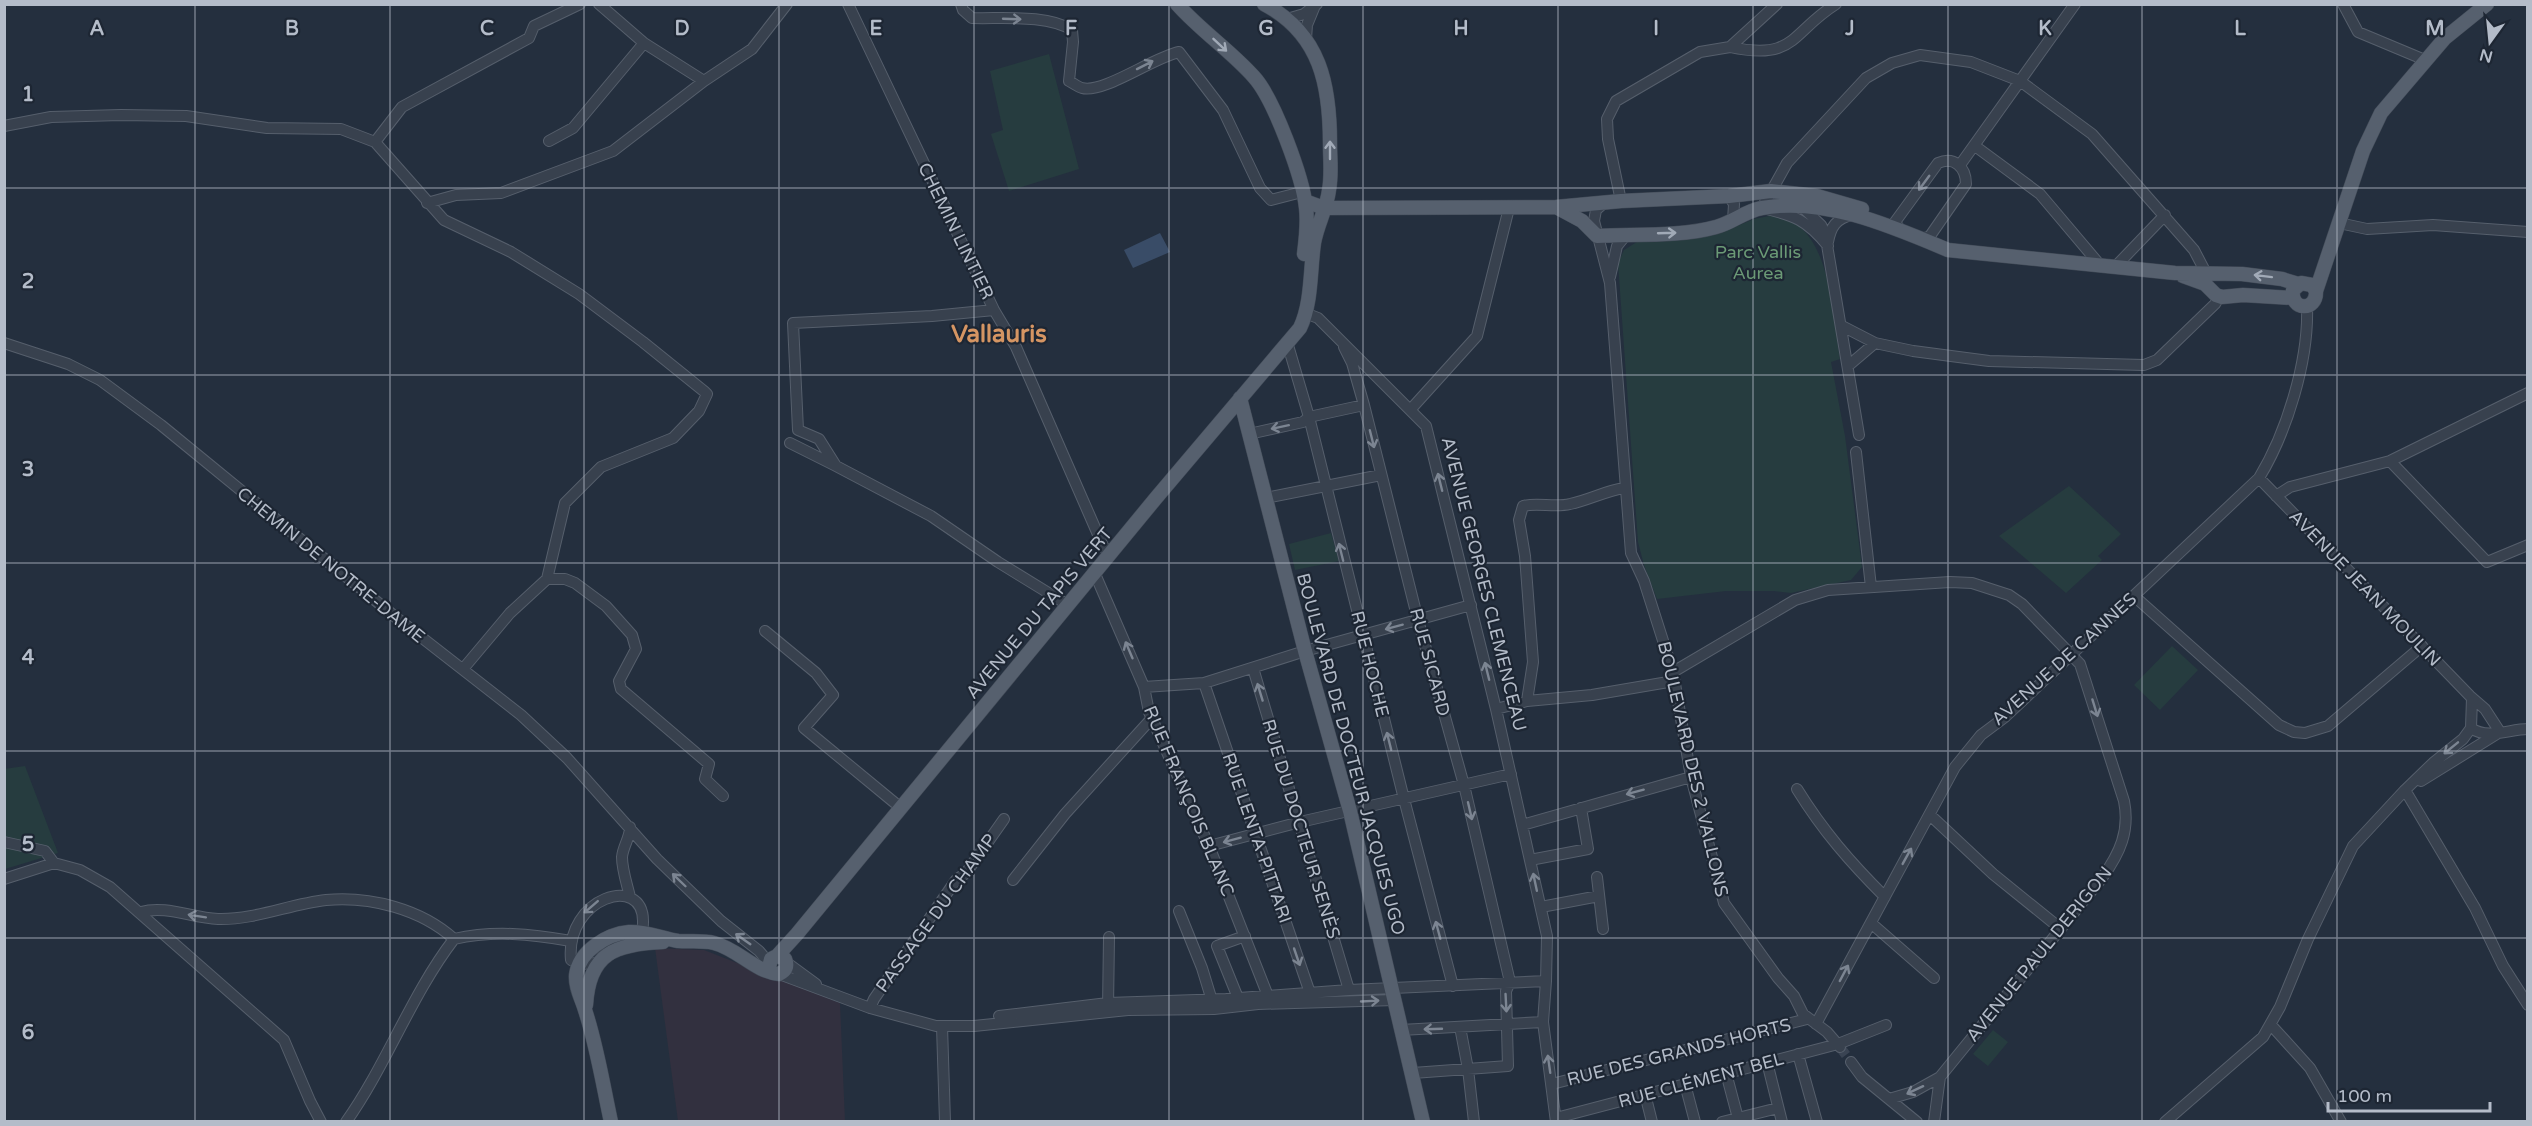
<svg xmlns="http://www.w3.org/2000/svg" width="2532" height="1126" font-family="'Varela Round',sans-serif">
<style>
.medical{fill:#32303f}
.green{fill:#263c3f}
.water{fill:#394c67}
.lines{fill:none;stroke-linecap:round;stroke-linejoin:round}
.minor-tunnel{stroke:#3a4453;stroke-width:10;stroke-dasharray:10 5;stroke-linecap:butt}
.minor-casing{stroke:#565f6c;stroke-width:12}
.major-casing{stroke:#414a57;stroke-width:15}
.minor{stroke:#38414e;stroke-width:10}
.major{stroke:#56606e;stroke-width:14}
.oneway{stroke:#7c8592}
.oneway2{stroke:#a1aab7}
.grid{fill:none;stroke:#b4bcc9;stroke-width:1.5;stroke-opacity:0.55}
.labels{text-anchor:middle;dominant-baseline:central;stroke-width:4.5;stroke-linejoin:round;paint-order:stroke}
.street-label{font-size:18px;fill:#b4bcc9;stroke:#1d2633}
.park-label{font-size:18px;fill:#6b9a76;stroke:#1d2633}
.district-label{font-size:24px;font-weight:bold;fill:#d59563;stroke:#1d2633}
.grid-label{font-size:20px;text-anchor:middle;font-weight:bold;fill:#b4bcc9;stroke:#1d2633;stroke-width:4.5;stroke-linejoin:round;paint-order:stroke}
</style>
<rect width="100%" height="100%" fill="#242f3e"/>
<path class="medical" d="M 655,948 L 704,950 L 840,1003 L 845,1121 L 678,1121 Z"/>
<path class="green" d="M 1049,54 L 1079,169 L 1009,191 L 991,134 L 1003,130 L 990,71 Z
M 1774,215 C 1783,219 1793,221 1800,227 C 1831,253 1834,321 1840,359 L 1831,362 L 1845,436 L 1862,567 L 1851,580 L 1791,593 L 1774,591 L 1726,591 L 1657,599 L 1644,565 L 1638,542 L 1618,263 L 1624,250 L 1640,240 L 1727,230 L 1754,219 Z
M 2069,486 L 2121,534 L 2098,556 L 2102,560 L 2066,593 L 1999,536 Z
M 1331,533 L 1339,561 L 1295,570 L 1289,544 Z
M 2172,646 L 2198,670 L 2160,710 L 2134,685 Z
M 25,766 L 58,853 L 5,869 L 4,769 Z
M 1993,1030 L 2008,1042 L 1988,1066 L 1973,1054 Z"/>
<path class="water" d="M 1160,233 L 1170,252 L 1133,268 L 1124,250 Z"/>
<g class="lines">
<path class="minor-tunnel" d="M 1840,1047 L 1851,1062"/>
<g class="minor-casing">
<path id="minor" d="M 599,4 L 644,43 L 704,81
M 848,4 L 994,310 L 1016,347 L 1103,546 L 1110,555
M 961,4 L 963,10 L 972,18 C 1001,19 1047,14 1072,30 L 1073,42 L 1069,81 C 1073,83 1078,87 1082,88 C 1103,94 1154,57 1179,52 L 1223,110 L 1260,188 L 1271,200 L 1302,192
M 2343,4 L 2358,32 L 2425,60
M 1287,19 L 1304,14 L 1317,4
M 1306,39 L 1307,25 L 1314,8
M 1730,47 C 1796,61 1790,33 1836,4
M 4,126 L 51,117 L 121,115 L 186,116 L 267,128 L 341,129 L 375,142 L 444,220 L 511,252 L 579,294 L 643,342 L 705,392 L 707,394 L 699,411 L 673,438 L 601,467 L 565,503 L 547,579 L 510,613 L 463,669
M 549,141 L 573,128 L 644,43
M 375,142 L 402,107 L 529,38 L 534,26 L 580,4
M 1975,146 L 2040,194 L 2100,265
M 1960,165 L 2075,4
M 1621,201 L 1608,139 L 1607,119 L 1616,101 L 1700,52 L 1730,47 L 1777,4
M 427,203 L 456,195 L 501,193 L 613,151 L 704,81 L 752,49 L 787,4
M 1604,203 L 1596,210 L 1594,221 L 1610,283 L 1631,553 L 1644,581 L 1673,672 L 1691,777 L 1724,903 L 1778,978 L 1794,996 L 1803,1014 L 1827,1032 L 1840,1047
M 1799,204 L 1821,225 L 1825,233 L 1859,435
M 1733,220 L 1734,204 L 1729,196 L 1734,196
M 2339,223 L 2367,229 L 2433,225 L 2528,232
M 1901,231 L 1895,222 L 1938,163 C 1954,156 1966,167 1966,184 L 1930,236 L 1922,239
M 1828,242 C 1831,226 1836,219 1852,215
M 1828,246 C 1807,220 1794,215 1762,208 L 1787,163 L 1866,78 L 1892,63 L 1920,55 L 1971,62 L 2020,81 L 2092,134 L 2194,250 L 2206,273
M 2116,266 L 2165,215
M 1610,277 L 1617,246 L 1626,235
M 994,310 L 932,316 L 793,323 L 798,430 L 819,439 L 836,466 L 931,516 L 998,562 L 1068,605
M 1305,313 L 1318,318 L 1426,426 L 1496,709 L 1547,936 L 1546,981 L 1543,1022 L 1556,1122
M 1842,326 L 1875,343 L 1913,351 L 1989,361 L 2144,365 L 2157,360 L 2215,304 L 2219,297
M 1287,342 L 1309,417 L 1404,799 L 1453,986
M 4,343 L 68,364 L 100,380 L 161,425 L 398,619 L 521,715 L 567,758 L 657,859 L 721,921 L 759,951 L 765,958
M 1344,347 L 1352,363 L 1364,405 L 1418,620 L 1464,785 L 1510,982 L 1506,991 L 1508,1066 L 1413,1073
M 1848,366 L 1875,343
M 1411,409 L 1477,336 L 1509,208
M 1249,434 L 1303,422 L 1309,417 L 1364,405
M 790,443 L 836,466
M 1856,452 L 1871,587
M 2390,461 L 2487,562 L 2528,545
M 2259,478 L 2470,696 L 2485,709 L 2500,732
M 2276,496 L 2290,487 L 2390,461 L 2528,393
M 1266,498 L 1381,475
M 1095,574 L 1144,687 L 1149,712 L 1209,846 L 1268,996
M 547,579 L 565,579 L 575,583 L 606,606 L 632,635 L 636,649 L 619,681 L 621,689 L 709,764 L 705,779 L 723,796
M 2134,596 L 2279,725 L 2294,732 L 2305,733 L 2328,726 L 2422,646
M 765,631 L 816,673 L 833,695 L 804,728 L 901,808
M 1253,668 L 1349,990
M 1673,672 L 1795,600 L 1828,590 L 1950,582 L 1972,583 L 2009,595 L 2022,604 L 2080,664 L 2124,801 C 2130,831 2120,853 2102,878 L 1940,1077 L 1913,1092 L 1889,1099
M 1204,683 L 1310,993
M 1144,687 L 1204,683 L 1305,651 L 1471,605
M 1527,701 L 1533,662 L 1525,556 L 1519,520 L 1523,506 C 1538,502 1554,508 1570,504 C 1589,500 1605,491 1624,488
M 1496,709 L 1527,701 L 1592,695 L 1674,681
M 2471,728 C 2488,740 2509,729 2528,729
M 2421,781 L 2500,732
M 1797,789 C 1823,831 1850,862 1885,897
M 2405,790 L 2475,908 L 2503,966 L 2528,1005
M 1930,815 L 1993,874 L 2061,929
M 1522,825 L 1691,777
M 630,827 C 630,838 623,846 622,857 C 622,870 627,884 630,897
M 4,842 L 45,851 L 54,863
M 1209,846 L 1300,822 L 1511,774
M 1530,860 L 1588,849 L 1581,808
M 1597,877 L 1603,929
M 4,879 L 54,863 L 80,870 L 110,887 L 284,1040 L 310,1101 L 321,1122
M 1013,880 L 1065,814 L 1152,718
M 1541,907 L 1599,896
M 1179,911 L 1202,968 L 1213,1004
M 141,912 C 166,905 192,918 218,919 C 255,920 290,904 326,900 C 370,896 421,909 454,939
M 1871,923 L 1934,978
M 786,962 L 816,984
M 598,963 L 579,964 L 571,960 C 565,897 644,873 643,922 C 643,926 643,932 640,935 C 636,940 620,941 614,943 L 606,954
M 779,974 L 870,1008 L 936,1026 L 974,1026 L 1128,1010 L 1214,1009 L 1258,1004 L 1395,1000
M 1238,998 L 1217,946 L 1245,936
M 870,1008 L 874,999 L 956,880 L 966,873 L 1004,819
M 1108,1008 L 1109,937
M 999,1016 L 1108,1003 L 1226,999 L 1349,990 L 1546,981
M 1816,1024 L 1955,767 L 1981,735 L 2005,717 L 2259,478 C 2287,432 2309,360 2307,306
M 2271,1025 L 2310,1068 L 2341,1122
M 942,1026 L 945,1122
M 1460,1027 L 1468,1069 L 1474,1122
M 1401,1030 L 1543,1022
M 1798,1054 L 1817,1122
M 1767,1062 L 1782,1122
M 1851,1062 L 1862,1077 L 1917,1122
M 1726,1073 L 1739,1122
M 1552,1084 L 1807,1019
M 1685,1084 L 1695,1122
M 1645,1094 L 1652,1122
M 1556,1118 L 1838,1044 L 1886,1025
M 346,1122 C 387,1064 411,995 454,939 C 494,930 531,934 571,941
M 1722,1122 L 1778,1108
M 1934,1122 L 1940,1077
M 2165,1122 L 2263,1037 L 2280,1007 L 2308,939 L 2353,846 L 2405,790 L 2433,763 L 2463,739 L 2471,728 L 2472,698"/>
</g>
<g class="major-casing">
<path id="major" d="M 1177,4 C 1201,31 1231,51 1254,77 C 1274,99 1303,178 1306,208 C 1308,223 1306,238 1304,254
M 1305,201 L 1324,208 L 1556,207 L 1621,201 L 1729,196 L 1771,191 L 1817,196 L 1862,209
M 1556,207 L 1582,221 L 1597,236 C 1634,234 1680,237 1716,227 C 1732,223 1745,211 1762,208 C 1825,197 1891,226 1948,250 L 2175,273 L 2242,274 L 2282,279 L 2298,284
M 2183,276 L 2205,284 L 2216,295 L 2222,297 L 2243,295 L 2293,298
M 2316,291 L 2312,285 L 2301,283 L 2293,290 C 2290,311 2317,312 2316,291 L 2363,151 L 2381,113 L 2445,38 L 2487,4
M 1240,398 L 1305,651 L 1350,811 L 1423,1122
M 771,972 L 769,967 L 771,959 L 777,956 L 797,934 L 1156,498 L 1300,328 C 1312,303 1310,270 1314,243 C 1317,225 1327,208 1329,190 C 1332,175 1330,159 1330,144 C 1330,86 1321,34 1264,4
M 586,1005 C 589,953 615,944 663,942
M 611,1122 C 603,1085 597,1046 585,1010 C 582,999 575,988 576,975 C 579,951 607,934 629,932 C 646,931 661,938 678,941 C 690,942 702,940 714,943 C 738,949 755,972 779,974 C 786,971 788,966 785,959 L 777,956"/>
</g>
<use href="#minor" class="minor"/>
<use href="#major" class="major"/>
</g>
<defs><path id="oneway-shaft" d="M-6 0H5M1.5-3L5.5 0L1.5 3" fill="none" stroke-width="1.6" stroke-linecap="round" stroke-linejoin="round" transform="scale(1.5)"/></defs>
<g class="oneway">
<use href="#oneway-shaft" transform="translate(1012 19) rotate(2)"/>
<use href="#oneway-shaft" transform="translate(1145 65) rotate(-27)"/>
<use href="#oneway-shaft" transform="translate(1924 183) rotate(126)"/>
<use href="#oneway-shaft" transform="translate(1280 427) rotate(168)"/>
<use href="#oneway-shaft" transform="translate(1372 439) rotate(76)"/>
<use href="#oneway-shaft" transform="translate(1440 482) rotate(-104)"/>
<use href="#oneway-shaft" transform="translate(1341 552) rotate(-104)"/>
<use href="#oneway-shaft" transform="translate(1394 627) rotate(165)"/>
<use href="#oneway-shaft" transform="translate(1129 650) rotate(-113)"/>
<use href="#oneway-shaft" transform="translate(1487 671) rotate(-104)"/>
<use href="#oneway-shaft" transform="translate(1260 692) rotate(-107)"/>
<use href="#oneway-shaft" transform="translate(2095 708) rotate(73)"/>
<use href="#oneway-shaft" transform="translate(1389 741) rotate(-104)"/>
<use href="#oneway-shaft" transform="translate(2451 748) rotate(141)"/>
<use href="#oneway-shaft" transform="translate(1635 792) rotate(165)"/>
<use href="#oneway-shaft" transform="translate(1470 811) rotate(77)"/>
<use href="#oneway-shaft" transform="translate(1232 840) rotate(165)"/>
<use href="#oneway-shaft" transform="translate(1907 856) rotate(-61)"/>
<use href="#oneway-shaft" transform="translate(679 880) rotate(-136)"/>
<use href="#oneway-shaft" transform="translate(1535 882) rotate(-102)"/>
<use href="#oneway-shaft" transform="translate(591 907) rotate(139)"/>
<use href="#oneway-shaft" transform="translate(197 916) rotate(-171)"/>
<use href="#oneway-shaft" transform="translate(1438 930) rotate(-105)"/>
<use href="#oneway-shaft" transform="translate(743 939) rotate(-145)"/>
<use href="#oneway-shaft" transform="translate(1297 957) rotate(71)"/>
<use href="#oneway-shaft" transform="translate(1844 973) rotate(-62)"/>
<use href="#oneway-shaft" transform="translate(1370 1001) rotate(-3)"/>
<use href="#oneway-shaft" transform="translate(1506 1003) rotate(87)"/>
<use href="#oneway-shaft" transform="translate(1433 1029) rotate(178)"/>
<use href="#oneway-shaft" transform="translate(1549 1064) rotate(-98)"/>
<use href="#oneway-shaft" transform="translate(1915 1090) rotate(155)"/>
</g>
<g class="oneway2">
<use href="#oneway-shaft" transform="translate(1220 45) rotate(43)"/>
<use href="#oneway-shaft" transform="translate(1330 150) rotate(-90)"/>
<use href="#oneway-shaft" transform="translate(1667 233) rotate(-2)"/>
<use href="#oneway-shaft" transform="translate(2263 276) rotate(-173)"/>
</g>
<path class="grid" d="M 195,4 L 195,1122M 390,4 L 390,1122M 584,4 L 584,1122M 779,4 L 779,1122M 974,4 L 974,1122M 1169,4 L 1169,1122M 1363,4 L 1363,1122M 1558,4 L 1558,1122M 1753,4 L 1753,1122M 1948,4 L 1948,1122M 2142,4 L 2142,1122M 2337,4 L 2337,1122M 4,188 L 2528,188M 4,375 L 2528,375M 4,563 L 2528,563M 4,751 L 2528,751M 4,938 L 2528,938"/>
<g class="labels">
<g class="street-label">
<text transform="translate(956 231) rotate(64)">CHEMIN LINTIER</text>
<text transform="translate(331 565) rotate(39)">CHEMIN DE NOTRE-DAME</text>
<text transform="translate(1484 584) rotate(76)">AVENUE GEORGES CLEMENCEAU</text>
<text transform="translate(2365 588) rotate(46)">AVENUE JEAN MOULIN</text>
<text transform="translate(1039 613) rotate(-50)">AVENUE DU TAPIS VERT</text>
<text transform="translate(2064 659) rotate(-42)">AVENUE DE CANNES</text>
<text transform="translate(1430 662) rotate(75)">RUE SICARD</text>
<text transform="translate(1370 664) rotate(76)">RUE HOCHE</text>
<text transform="translate(1351 754) rotate(75)">BOULEVARD DE DOCTEUR JACQUES UGO</text>
<text transform="translate(1693 769) rotate(77)">BOULEVARD DES 2 VALLONS</text>
<text transform="translate(1189 801) rotate(67)">RUE FRANÇOIS BLANC</text>
<text transform="translate(1301 829) rotate(73)">RUE DU DOCTEUR SENÈS</text>
<text transform="translate(1257 838) rotate(71)">RUE LENTA-PITTARI</text>
<text transform="translate(936 913) rotate(-54)">PASSAGE DU CHAMP</text>
<text transform="translate(2039 954) rotate(-51)">AVENUE PAUL DERIGON</text>
<text transform="translate(1679 1052) rotate(-14)">RUE DES GRANDS HORTS</text>
<text transform="translate(1701 1080) rotate(-15)">RUE CLÉMENT BEL</text>
</g>
<g class="park-label">
<text x="1758" y="252">Parc Vallis<tspan x="1758" dy="21">Aurea</tspan></text>
</g>
<g class="district-label">
<text x="999" y="334">Vallauris</text>
</g>
</g>
<g class="grid-label">
<text x="97" y="35">A</text>
<text x="292" y="35">B</text>
<text x="487" y="35">C</text>
<text x="682" y="35">D</text>
<text x="876" y="35">E</text>
<text x="1071" y="35">F</text>
<text x="1266" y="35">G</text>
<text x="1461" y="35">H</text>
<text x="1656" y="35">I</text>
<text x="1850" y="35">J</text>
<text x="2045" y="35">K</text>
<text x="2240" y="35">L</text>
<text x="2435" y="35">M</text>
<text x="28" y="101">1</text>
<text x="28" y="288">2</text>
<text x="28" y="476">3</text>
<text x="28" y="664">4</text>
<text x="28" y="851">5</text>
<text x="28" y="1039">6</text>
</g>
<rect width="2532" height="1126" fill="none" stroke="#b4bcc9" stroke-width="12"/>
<g transform="translate(2490 42) rotate(195)" stroke="#1d2633" stroke-width="4.5" paint-order="stroke">
<path d="M0-4.5L10 22L0 15L-10 22Z" fill="#b4bcc9"/>
<text y="-9" font-size="16" font-weight="bold" text-anchor="middle" fill="#b4bcc9">N</text>
</g>
<path d="M2328 1102v9h162v-9" fill="none" stroke="#b4bcc9" stroke-width="3"/>
<text x="2337" y="1102" font-size="18" fill="#b4bcc9" stroke="#1d2633" stroke-width="4.5" paint-order="stroke">100 m</text>
</svg>
